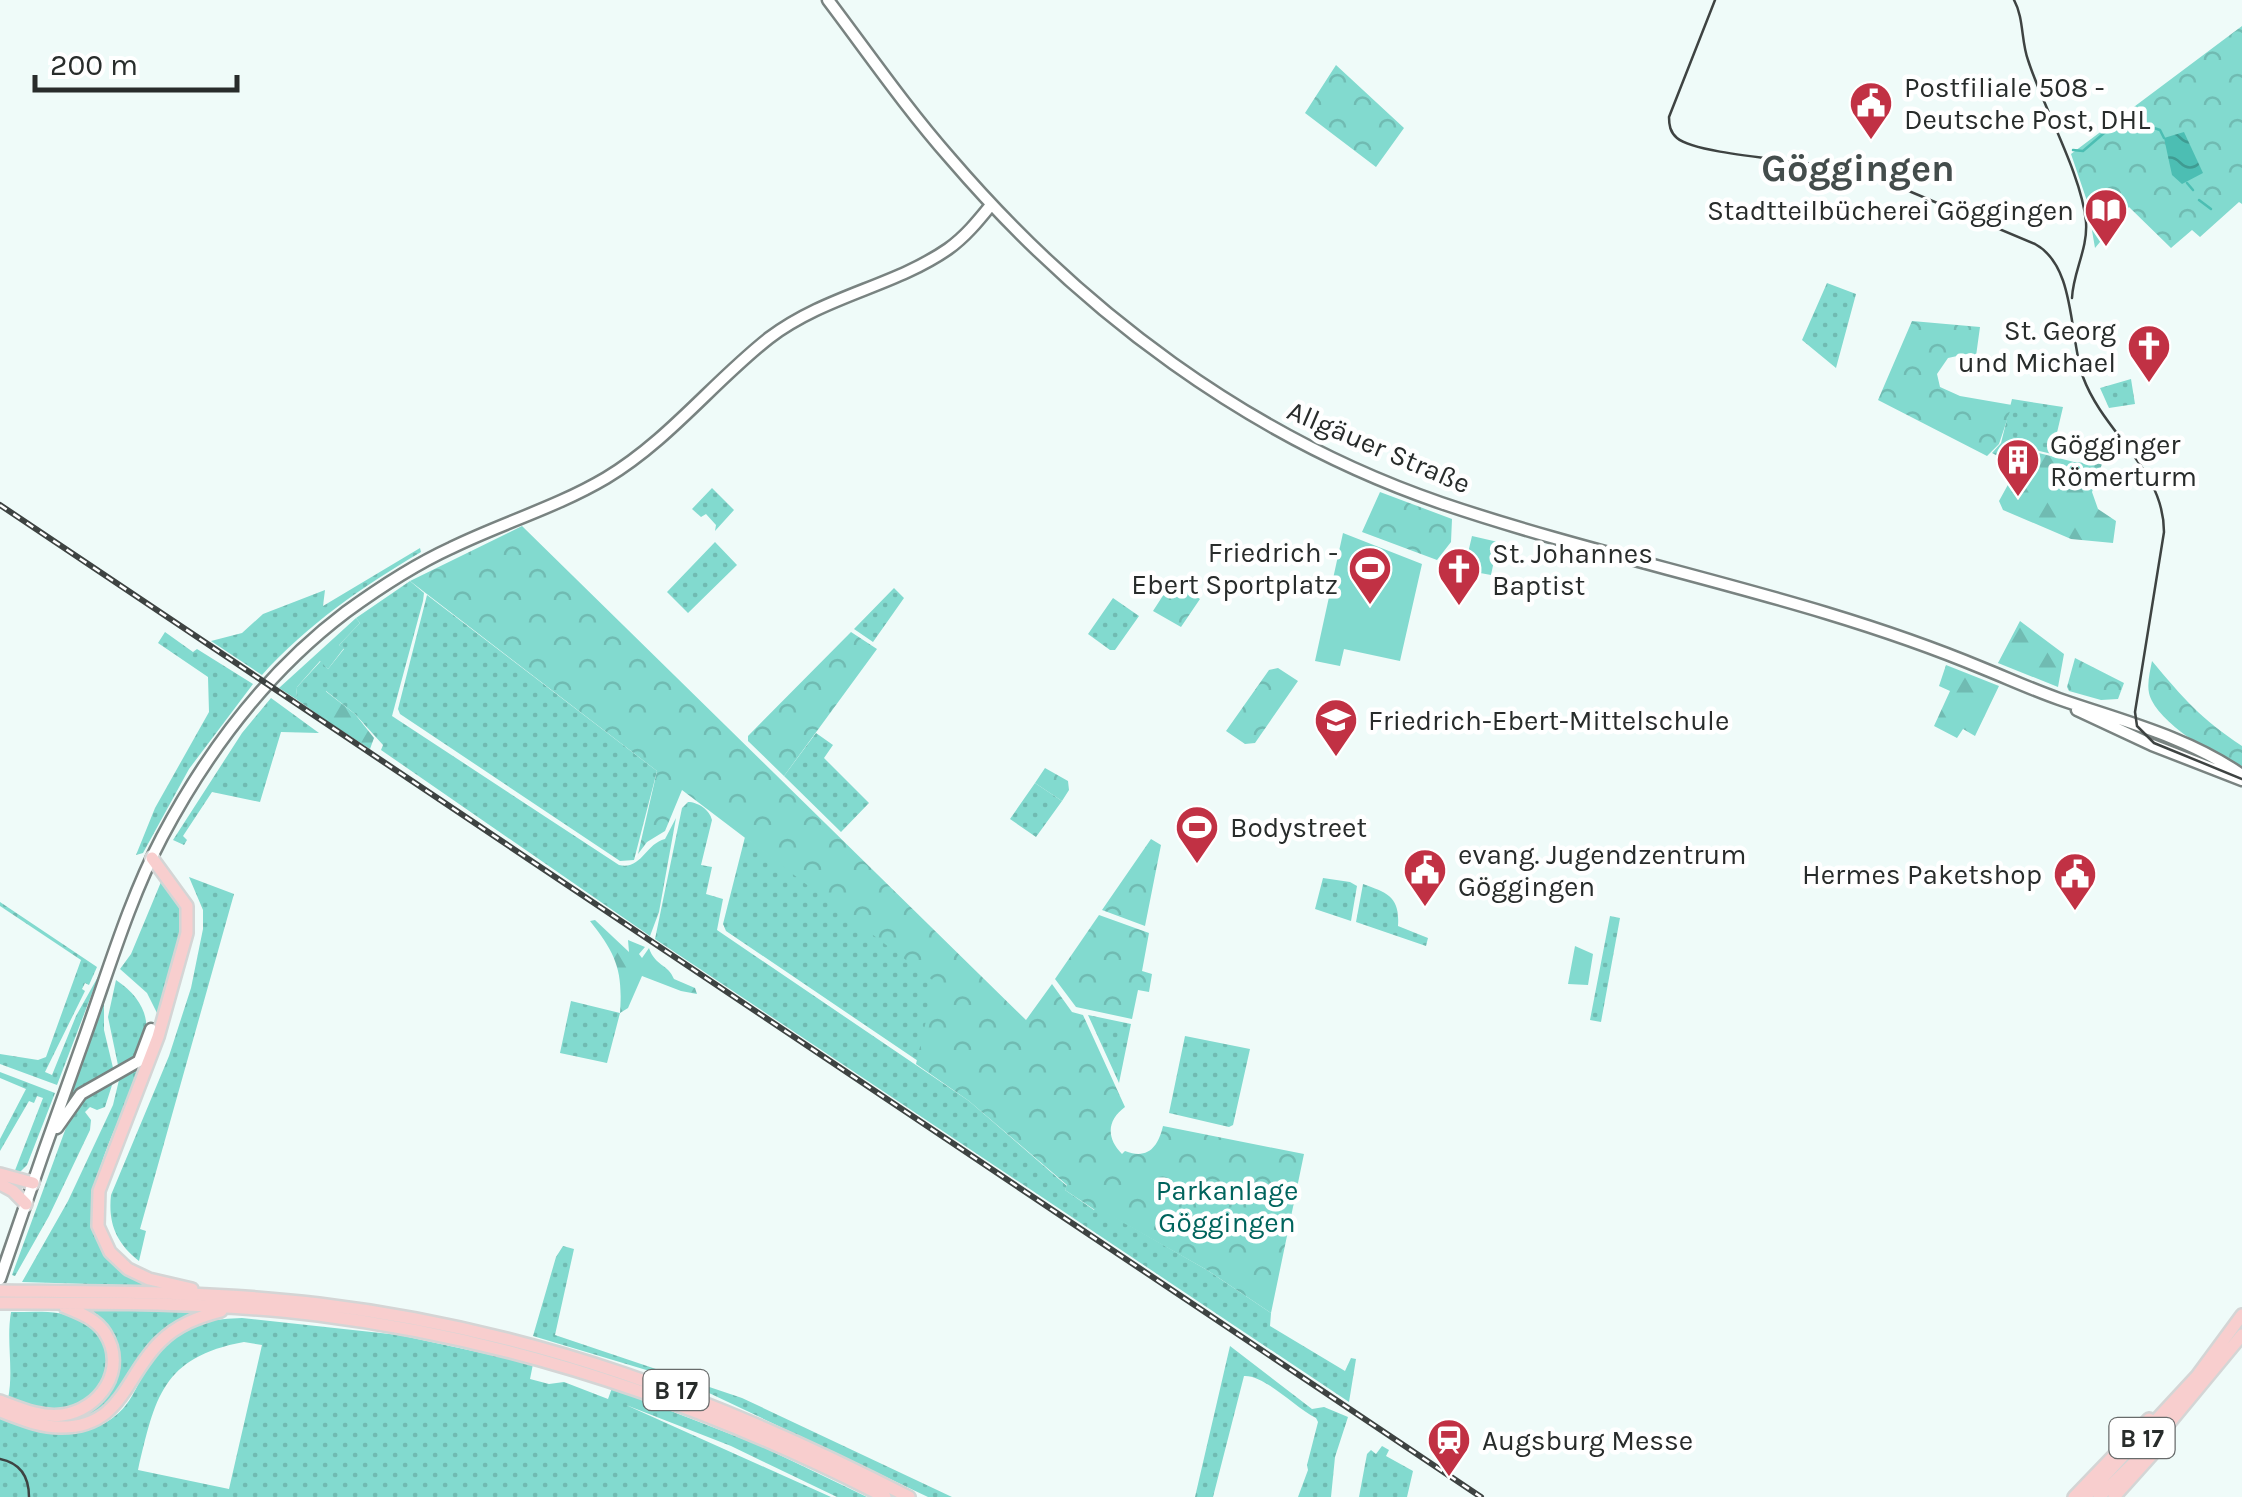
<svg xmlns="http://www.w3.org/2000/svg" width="2242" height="1497" font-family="Karla,sans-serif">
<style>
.grass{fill:url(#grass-dots);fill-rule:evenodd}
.forest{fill:url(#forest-firs)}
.park{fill:url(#park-crowns)}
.pitch{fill:#82dacf}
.water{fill:url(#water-waves)}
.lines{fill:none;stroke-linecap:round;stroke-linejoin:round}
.stream{stroke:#4cbeb3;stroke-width:2.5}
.secondary-casing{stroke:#798381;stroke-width:15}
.trunk-casing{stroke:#d4d5d5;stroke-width:16}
.secondary{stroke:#fff;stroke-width:10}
.trunk{stroke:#f8cece;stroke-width:11}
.tram{stroke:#3e4342;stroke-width:2.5}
.rail-casing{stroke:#3e4342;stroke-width:6}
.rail{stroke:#fff;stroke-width:2.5;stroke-dasharray:8;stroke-linecap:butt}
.labels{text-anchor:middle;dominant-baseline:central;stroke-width:9;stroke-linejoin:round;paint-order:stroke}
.shield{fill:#fff;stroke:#686b6b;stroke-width:2.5}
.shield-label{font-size:25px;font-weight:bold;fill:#282c2b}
.poi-label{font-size:28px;fill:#282c2b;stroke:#fff;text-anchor:start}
.street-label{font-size:28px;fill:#282c2b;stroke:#fff}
.park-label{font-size:28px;fill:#00645d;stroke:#fff}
.district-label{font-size:38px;font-weight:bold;fill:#444d4c;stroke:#fff}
</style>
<defs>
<pattern id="grass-dots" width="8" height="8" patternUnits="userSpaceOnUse" patternTransform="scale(2.5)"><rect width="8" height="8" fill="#82dacf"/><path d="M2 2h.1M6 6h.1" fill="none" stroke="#70bbb2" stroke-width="1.8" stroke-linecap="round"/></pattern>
<pattern id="forest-firs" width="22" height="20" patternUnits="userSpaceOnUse" patternTransform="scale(2.5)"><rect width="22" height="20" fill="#82dacf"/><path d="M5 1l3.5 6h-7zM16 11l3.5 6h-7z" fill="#70bbb2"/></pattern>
<pattern id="park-crowns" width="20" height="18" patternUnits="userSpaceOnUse" patternTransform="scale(2.5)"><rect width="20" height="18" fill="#82dacf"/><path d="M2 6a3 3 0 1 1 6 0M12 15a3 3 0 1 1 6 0" fill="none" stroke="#70bbb2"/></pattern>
<pattern id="water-waves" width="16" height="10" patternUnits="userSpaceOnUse" patternTransform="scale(2.5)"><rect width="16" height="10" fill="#4cbeb3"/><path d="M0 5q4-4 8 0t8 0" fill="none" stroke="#3f9b92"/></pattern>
</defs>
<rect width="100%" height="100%" fill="#effbf9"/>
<path class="grass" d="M 1827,283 L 1856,294 L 1836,368 L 1802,340 Z
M 2131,379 L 2135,404 L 2109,408 L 2100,388 Z
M 2012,399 L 2063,407 L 2052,454 L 2027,448 L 2016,466 L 1992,453 L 2001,443 Z
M 712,488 L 734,510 L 715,531 L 716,525 L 706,514 L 701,517 L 692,509 Z
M 715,542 L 737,565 L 688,613 L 667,592 Z
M 420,548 L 421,552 C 362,587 308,624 262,675 L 211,641 L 242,633 L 263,614 L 325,590 L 323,606 Z
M 410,581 L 424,593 L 423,601 L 392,716 L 619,865 C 642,870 645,844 665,839 L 676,818 L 659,912 L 650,936 L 381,750 L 383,745 L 355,714 L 326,691 L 324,715 L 330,723 L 296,699 L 297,687 L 321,661 L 328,669 L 344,649 L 339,645 L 360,623 L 356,618 Z
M 894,588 L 904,598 L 873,642 L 854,629 Z
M 427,595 L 657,771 L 634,860 L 620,861 L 400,714 L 398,709 Z
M 1113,598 L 1139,616 L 1115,650 L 1110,650 L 1088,634 Z
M 165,632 L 193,652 L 197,649 L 253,684 L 189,769 L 143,853 L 136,855 L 155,808 L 209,712 L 208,677 L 158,643 Z
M 271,698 L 319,733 L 281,732 L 260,802 L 212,792 L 183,836 L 187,840 L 184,845 L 173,840 L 242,733 Z
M 816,733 L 833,745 L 824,758 L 869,803 L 841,832 L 784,776 Z
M 1035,783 L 1062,801 L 1036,837 L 1010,819 Z
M 688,802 C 698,802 710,810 712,820 L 701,865 L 712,867 L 706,894 L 723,899 L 717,930 L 969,1101 L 1067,1186 L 1065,1190 L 1094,1210 L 1097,1207 L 1207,1270 L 1271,1313 L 1270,1326 L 1345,1371 L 1351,1358 L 1356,1359 L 1349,1402 L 655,939 L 682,808 Z
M 745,837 L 973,1009 L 958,1088 L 726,931 L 723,924 Z
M 189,877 L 234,894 L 140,1229 L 146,1231 L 139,1261 C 116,1243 108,1223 111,1195 L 169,1056 L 191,988 L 203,929 L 203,910 Z
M 1323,878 L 1350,882 L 1357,886 L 1351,921 L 1315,909 Z
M 161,882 L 181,906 L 184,922 L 157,1013 L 147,993 L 120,969 L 131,954 Z
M 1363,884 C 1388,893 1400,897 1398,926 L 1428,938 L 1426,946 L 1356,922 Z
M 0,902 L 97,967 L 89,985 L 85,983 L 82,989 L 85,991 L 45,1072 L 52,1075 L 76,1016 L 99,975 L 57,1085 L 0,1064 L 0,1054 L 38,1060 L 46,1057 L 81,960 L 0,906 Z
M 1610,916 L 1620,918 L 1601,1022 L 1590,1020 Z
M 116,980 C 154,1005 158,1044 119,1070 L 108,1017 Z
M 104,997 L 104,1030 L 114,1072 L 89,1083 L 68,1103 Z
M 571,1001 L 620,1013 L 607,1063 L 560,1053 Z
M 1088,1015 L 1131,1024 L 1119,1083 Z
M 1185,1036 L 1250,1049 L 1233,1125 L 1229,1127 L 1169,1113 Z
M 138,1069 L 141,1070 C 126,1106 77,1197 96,1233 C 104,1249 140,1273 154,1286 L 22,1282 L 68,1201 L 113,1105 L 119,1080 Z
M 0,1072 L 55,1093 L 27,1165 L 19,1173 L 14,1173 L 43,1098 L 37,1096 L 34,1103 L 29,1101 L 0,1151 L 0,1139 L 26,1089 L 0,1078 Z
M 113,1082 L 105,1107 L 97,1110 L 90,1107 L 85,1112 L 91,1120 L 90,1130 L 49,1216 L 15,1276 L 12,1275 L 71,1114 L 83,1098 Z
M 563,1246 L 574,1249 L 555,1335 L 742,1398 L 952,1497 L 928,1497 L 709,1393 L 673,1378 L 533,1336 L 556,1257 Z
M 80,1310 L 194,1312 C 176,1320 161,1328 149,1344 C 139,1357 135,1373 126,1386 C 108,1411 81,1427 51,1420 C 99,1423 114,1394 115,1350 Z
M 11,1312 C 34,1312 60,1309 81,1320 C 121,1341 114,1397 70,1408 C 49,1413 28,1405 8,1399 C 14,1369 6,1342 11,1312 Z
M 242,1318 L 399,1335 L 533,1364 L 530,1379 L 549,1384 L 564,1382 L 608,1399 L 612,1388 L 761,1446 L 867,1497 L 837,1497 L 731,1446 L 626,1405 L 831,1497 L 0,1497 L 0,1418 C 44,1433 103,1446 132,1396 C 143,1377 152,1352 170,1338 C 191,1321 216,1319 242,1318 ZM 244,1342 L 262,1345 L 229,1489 L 138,1470 C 155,1398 162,1357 244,1342 Z
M 1230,1346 L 1312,1409 L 1324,1407 L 1348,1417 L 1335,1457 L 1331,1497 L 1298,1497 L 1308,1470 L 1307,1465 L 1318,1422 L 1316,1418 C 1293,1406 1265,1375 1244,1376 L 1213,1497 L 1195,1497 Z
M 1382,1446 L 1389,1450 L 1386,1456 L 1413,1471 L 1407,1497 L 1359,1497 L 1367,1454 L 1371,1450 L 1376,1454 Z"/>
<path class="forest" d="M 2027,450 L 2074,462 L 2102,464 L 2092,492 L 2098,509 L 2116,521 L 2113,543 L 2071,539 L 2003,510 L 1999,501 Z
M 356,618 L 360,623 L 339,645 L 344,648 L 328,669 L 320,661 L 297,687 L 296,699 L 279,688 Z
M 2020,621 L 2064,654 L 2058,687 L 1998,663 Z
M 1946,665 L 1999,686 L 1975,736 L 1963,729 L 1957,738 L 1934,726 L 1950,691 L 1939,686 Z
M 324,690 L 355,714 L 374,738 L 370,749 L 330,723 L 316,706 L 325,695 Z
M 595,920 L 629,952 L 628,940 L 645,947 L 639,954 L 642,958 L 649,948 C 655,966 668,964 674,979 L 695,988 L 697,994 L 681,991 L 642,976 L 628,1008 L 620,1013 C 623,970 616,954 590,921 Z"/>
<path class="park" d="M 2242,26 L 2242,204 L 2239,202 L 2200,237 L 2192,230 L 2171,248 L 2129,207 L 2095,248 L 2087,201 L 2071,154 Z
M 1336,65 L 1404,128 L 1376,167 L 1305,113 Z
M 1912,321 L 1980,327 L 1976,356 L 1971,353 L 1948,358 L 1937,374 L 1940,387 L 1960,396 L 2012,405 L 1999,444 L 1987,456 L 1878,400 Z
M 1380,492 L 1452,519 L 1451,542 L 1437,560 L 1362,532 Z
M 522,526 L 1026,1020 L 1052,984 L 1072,1012 L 1083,1015 L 1125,1107 C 1107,1120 1106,1138 1122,1154 L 1125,1151 C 1148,1160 1158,1147 1163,1126 L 1304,1154 L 1271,1313 L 1207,1270 L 1097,1208 L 1095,1210 L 1065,1190 L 1067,1185 L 969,1101 L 916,1064 L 935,982 L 682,790 L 665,831 L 647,842 L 638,854 L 657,771 L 410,581 Z
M 1173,580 L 1200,599 L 1181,627 L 1153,611 Z
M 851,632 L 877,649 L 784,776 L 748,741 L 748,736 Z
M 2075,658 L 2124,683 L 2118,699 L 2101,700 L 2069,691 L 2067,687 Z
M 2152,661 C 2183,698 2201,719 2242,746 L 2242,766 C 2216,758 2155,721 2149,693 C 2147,683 2150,671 2152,661 Z
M 1278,668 L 1298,681 L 1255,743 L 1245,744 L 1226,731 L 1269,670 Z
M 1045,768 L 1068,781 L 1069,790 L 1062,801 L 1035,783 Z
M 1151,839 L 1161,845 L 1145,926 L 1102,910 Z
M 1099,915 L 1149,933 L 1142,971 L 1152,974 L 1149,992 L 1138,990 L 1132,1019 L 1076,1007 L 1055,979 Z"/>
<path class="pitch" d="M 1343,533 L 1422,564 L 1400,661 L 1344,649 L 1340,666 L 1315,661 Z
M 1472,536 L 1498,542 L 1491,575 L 1464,570 Z
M 1575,946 L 1593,954 L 1588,985 L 1568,984 Z"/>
<path class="water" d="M 2184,132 L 2203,173 L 2182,184 L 2172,175 L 2164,138 Z"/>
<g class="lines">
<path class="stream" d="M 2145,125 L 2160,130 L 2164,138
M 2073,150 L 2083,151 L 2110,128 L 2136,123
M 2187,183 L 2193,190
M 2199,200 L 2211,209"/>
<g class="secondary-casing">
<path id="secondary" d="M 828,0 C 868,53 906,108 950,158 C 1082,312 1249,437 1441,503 C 1620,564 1807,595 1982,668 C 2007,678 2033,690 2059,699 C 2122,721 2186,736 2242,775
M 2077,710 L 2152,745 L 2242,780
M 57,1128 L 81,1094 L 139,1061 L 151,1029
M 0,1279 C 27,1199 55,1119 84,1039 C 108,972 129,900 162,837 C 207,752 268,671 346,612 C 379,588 414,565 451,548 C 502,523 557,507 606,478 C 669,440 712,383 769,338 C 826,295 893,287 948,249 C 965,237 978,221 991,205"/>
</g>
<g class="trunk-casing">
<path id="trunk" d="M 152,858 L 187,906 L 187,933 L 158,1037 L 99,1191 L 98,1226 L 110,1252 L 128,1269 L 149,1279 L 192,1289
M 0,1174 L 33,1183
M 0,1184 L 13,1191 L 26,1204
M 0,1291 C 106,1292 214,1291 319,1304 C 534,1330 719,1399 909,1497
M 0,1303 C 106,1303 213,1302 318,1315 C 517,1340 706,1405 885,1497
M 0,1401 C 19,1408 41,1418 62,1415 C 100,1410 128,1369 105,1333 C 96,1319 80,1313 65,1307
M 0,1411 C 19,1418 39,1427 60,1427 C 122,1428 125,1376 160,1342 C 177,1325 198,1317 221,1311
M 2074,1497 L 2149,1419
M 2085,1497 L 2197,1376 L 2242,1315
M 2099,1497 L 2147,1450 L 2242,1335
M 2114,1497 L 2158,1448"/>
</g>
<use href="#secondary" class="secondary"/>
<use href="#trunk" class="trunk"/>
<path class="tram" d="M 1715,0 L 1669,117 C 1669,125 1670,132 1677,138 C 1699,157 1827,161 1866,173 L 2035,244 C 2076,266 2069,337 2083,377 C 2104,434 2164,469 2164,532 L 2135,712 L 2137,726 L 2154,743 L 2242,779
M 2014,0 C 2024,18 2021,41 2028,60 C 2043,107 2082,175 2086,222 C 2088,249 2073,272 2072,298
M 0,1459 C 20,1463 29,1477 29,1497"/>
<g class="rail-casing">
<path id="rail" d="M 0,505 L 1481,1497"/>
</g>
<use href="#rail" class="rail"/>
</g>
<defs>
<g id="civic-pin" transform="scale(2.25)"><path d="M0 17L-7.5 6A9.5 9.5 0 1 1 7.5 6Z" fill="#c13144" stroke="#fff"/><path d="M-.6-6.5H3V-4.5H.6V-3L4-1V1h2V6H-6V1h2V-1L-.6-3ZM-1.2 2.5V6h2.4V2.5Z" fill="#fff"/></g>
<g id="library-pin" transform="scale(2.25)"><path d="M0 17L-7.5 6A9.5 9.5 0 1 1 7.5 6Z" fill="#c13144" stroke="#fff"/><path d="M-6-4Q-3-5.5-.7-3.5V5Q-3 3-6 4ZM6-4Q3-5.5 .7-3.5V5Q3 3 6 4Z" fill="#fff"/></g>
<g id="church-pin" transform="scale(2.25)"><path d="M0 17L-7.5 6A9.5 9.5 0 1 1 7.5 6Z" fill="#c13144" stroke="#fff"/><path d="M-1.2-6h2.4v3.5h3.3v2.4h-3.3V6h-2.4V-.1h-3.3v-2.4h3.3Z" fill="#fff"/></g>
<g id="building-pin" transform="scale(2.25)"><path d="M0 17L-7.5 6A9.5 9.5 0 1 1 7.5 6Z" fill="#c13144" stroke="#fff"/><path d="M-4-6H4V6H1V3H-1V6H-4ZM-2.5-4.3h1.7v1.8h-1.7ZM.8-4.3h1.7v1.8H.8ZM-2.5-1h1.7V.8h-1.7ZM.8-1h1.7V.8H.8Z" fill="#fff"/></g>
<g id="stadium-pin" transform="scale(2.25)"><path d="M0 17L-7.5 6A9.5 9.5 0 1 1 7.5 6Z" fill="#c13144" stroke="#fff"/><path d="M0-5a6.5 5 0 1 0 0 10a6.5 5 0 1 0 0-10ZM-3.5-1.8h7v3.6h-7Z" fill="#fff"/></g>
<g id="school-pin" transform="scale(2.25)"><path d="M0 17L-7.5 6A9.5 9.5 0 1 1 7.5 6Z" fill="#c13144" stroke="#fff"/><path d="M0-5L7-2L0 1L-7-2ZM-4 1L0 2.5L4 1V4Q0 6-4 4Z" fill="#fff"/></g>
<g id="station-pin" transform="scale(2.25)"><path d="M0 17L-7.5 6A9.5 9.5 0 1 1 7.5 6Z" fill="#c13144" stroke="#fff"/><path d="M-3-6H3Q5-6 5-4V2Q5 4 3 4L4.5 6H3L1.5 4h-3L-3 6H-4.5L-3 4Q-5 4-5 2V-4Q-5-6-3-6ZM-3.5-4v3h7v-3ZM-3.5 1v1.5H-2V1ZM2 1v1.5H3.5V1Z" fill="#fff"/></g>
</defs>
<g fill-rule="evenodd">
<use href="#civic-pin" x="1871" y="103"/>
<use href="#library-pin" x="2106" y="210"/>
<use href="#church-pin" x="2149" y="346"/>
<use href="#building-pin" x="2018" y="460"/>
<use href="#stadium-pin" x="1370" y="568"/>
<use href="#church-pin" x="1459" y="569"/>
<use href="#school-pin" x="1336" y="720"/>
<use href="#stadium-pin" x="1197" y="827"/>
<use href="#civic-pin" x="1425" y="870"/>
<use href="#civic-pin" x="2075" y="874"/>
<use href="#station-pin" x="1449" y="1440"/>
</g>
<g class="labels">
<g class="shield">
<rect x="643.5" y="1370" width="65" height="40" rx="8"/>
<rect x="2109.5" y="1418" width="65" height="40" rx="8"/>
</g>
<g class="shield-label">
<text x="676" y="1390">B 17</text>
<text x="2142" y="1438">B 17</text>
</g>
<g class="poi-label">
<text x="1904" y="87">Postfiliale 508 -<tspan x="1904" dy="32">Deutsche Post, DHL</tspan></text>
<text x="2074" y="210" text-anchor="end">Stadtteilbücherei Göggingen</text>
<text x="2116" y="330" text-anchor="end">St. Georg<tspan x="2116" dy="32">und Michael</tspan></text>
<text x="2050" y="444">Gögginger<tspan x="2050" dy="32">Römerturm</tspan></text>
<text x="1338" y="552" text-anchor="end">Friedrich -<tspan x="1338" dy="32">Ebert Sportplatz</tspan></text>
<text x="1492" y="553">St. Johannes<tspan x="1492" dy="32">Baptist</tspan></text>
<text x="1368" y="720">Friedrich-Ebert-Mittelschule</text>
<text x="1230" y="827">Bodystreet</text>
<text x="1458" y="854">evang. Jugendzentrum<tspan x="1458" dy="32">Göggingen</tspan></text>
<text x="2042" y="874" text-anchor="end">Hermes Paketshop</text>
<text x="1482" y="1440">Augsburg Messe</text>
</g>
<g class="street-label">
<text transform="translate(1379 447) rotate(23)">Allgäuer Straße</text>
</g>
<g class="park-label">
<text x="1227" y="1190">Parkanlage<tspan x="1227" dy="32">Göggingen</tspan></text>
</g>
<g class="district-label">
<text x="1858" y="168">Göggingen</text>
</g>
</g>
<path d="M35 75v15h202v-15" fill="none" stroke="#282c2b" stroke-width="5"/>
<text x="50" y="75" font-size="30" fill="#282c2b" stroke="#ffffff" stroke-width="8" paint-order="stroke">200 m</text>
</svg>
